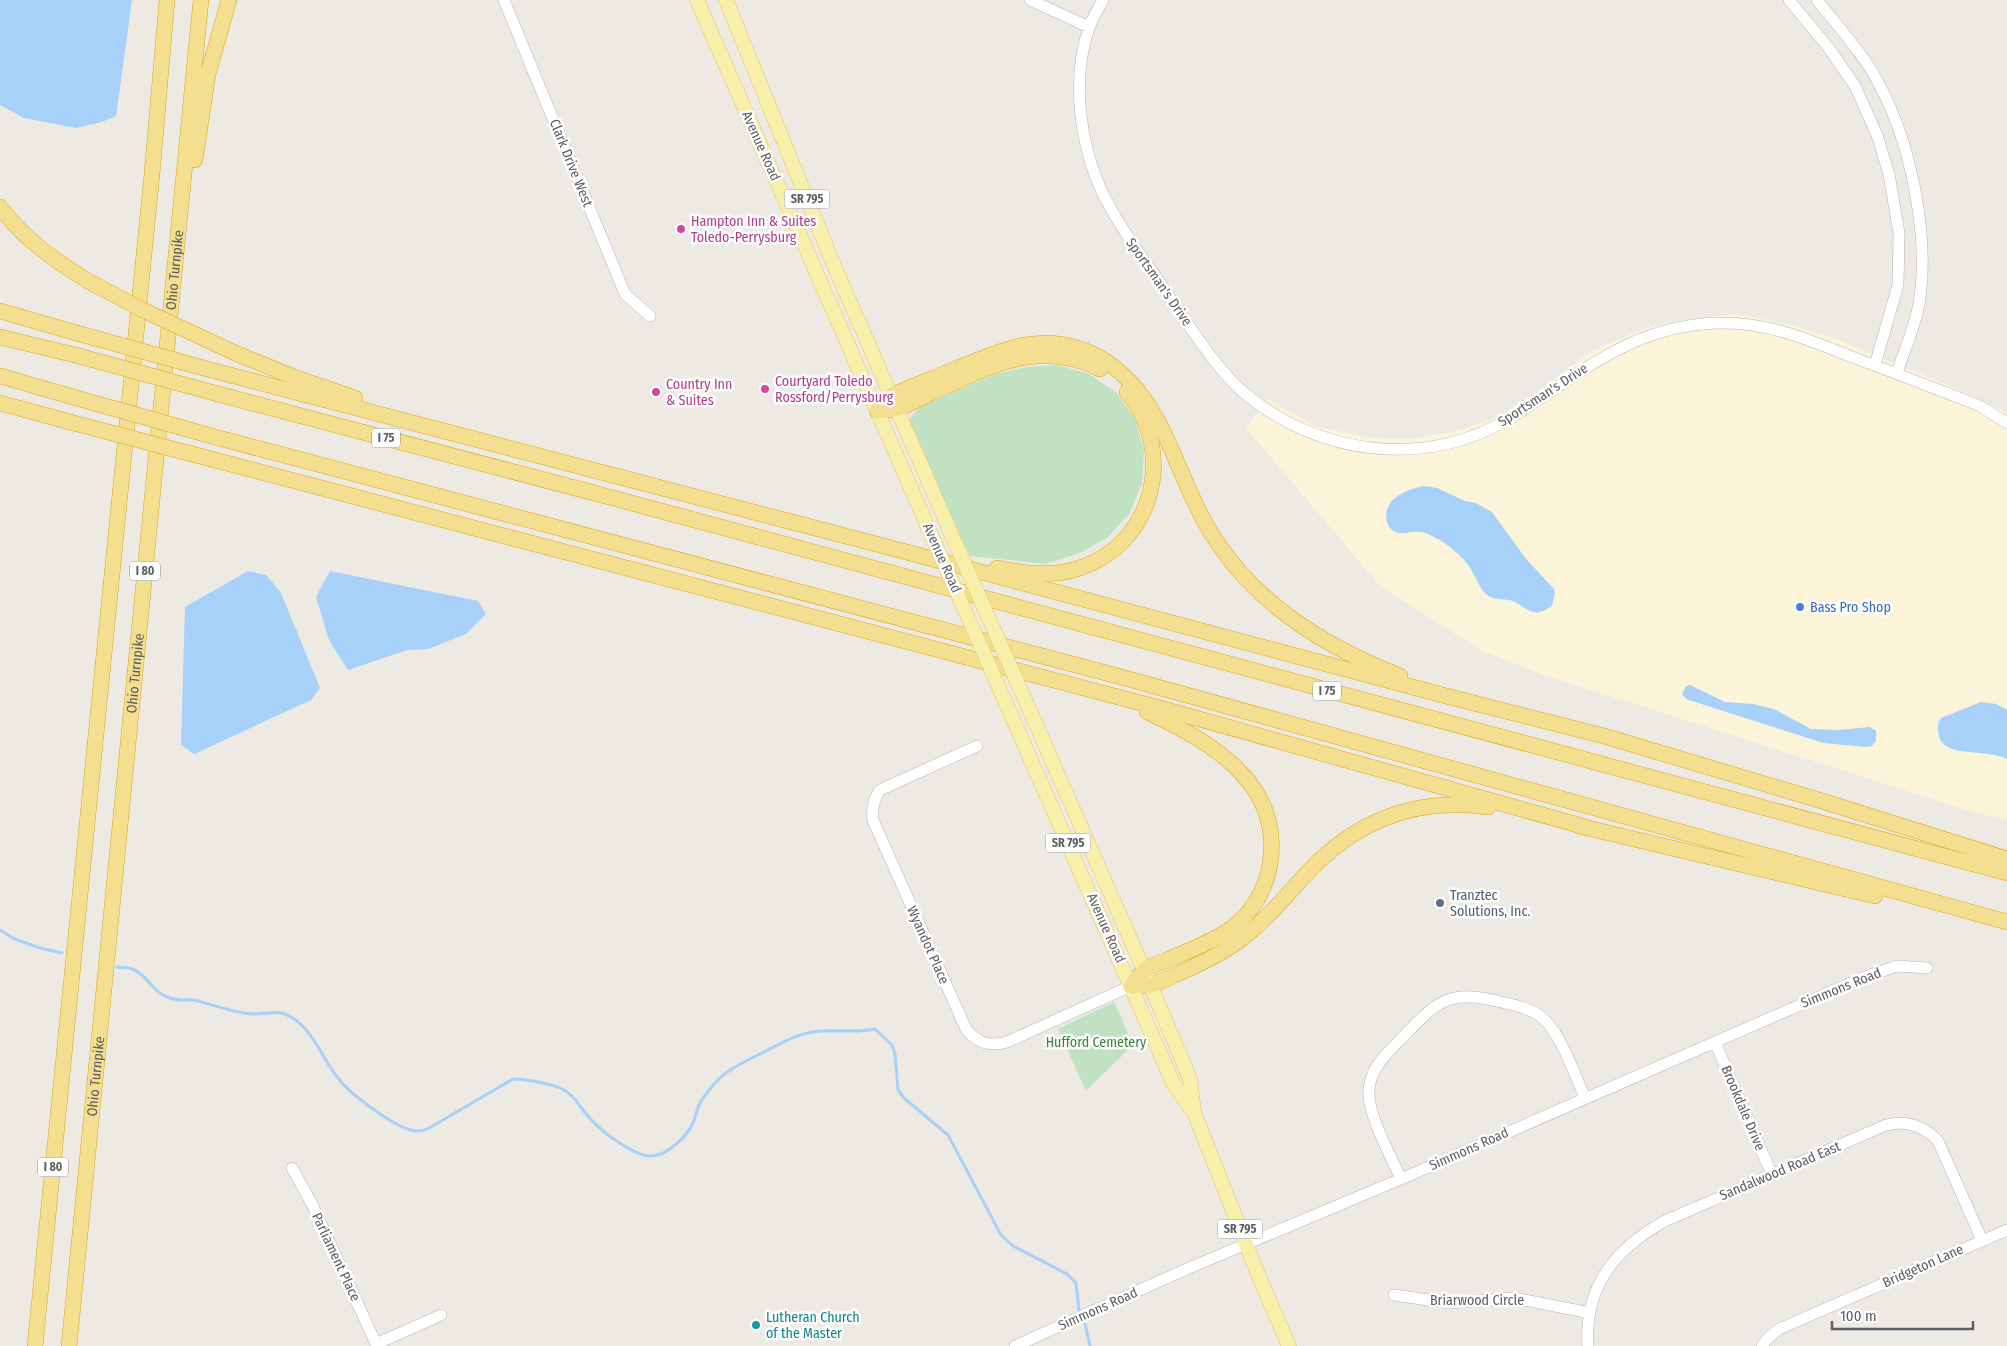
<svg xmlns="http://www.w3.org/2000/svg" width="2007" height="1346" font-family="'Fira Sans Condensed',sans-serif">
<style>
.commercial{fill:#fbf4d9}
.green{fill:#c0e2c2}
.water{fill:#a7d1f8}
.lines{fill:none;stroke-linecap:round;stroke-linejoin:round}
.stream{stroke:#a7d1f8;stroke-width:3}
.minor-casing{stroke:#b3b5b9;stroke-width:12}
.major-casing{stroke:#e6c662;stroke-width:15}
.highway-casing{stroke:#dda611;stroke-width:16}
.minor{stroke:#fff;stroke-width:11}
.major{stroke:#f8efab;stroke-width:14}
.highway{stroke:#f4df91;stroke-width:15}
.major-bridge-casing{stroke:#e6c662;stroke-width:15;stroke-linecap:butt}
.highway-bridge-casing{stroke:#dda611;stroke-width:16;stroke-linecap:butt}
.major-bridge{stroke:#f8efab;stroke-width:14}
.highway-bridge{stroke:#f4df91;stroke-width:15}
.hotel-dot{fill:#d1479c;stroke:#fff;stroke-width:2}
.shop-dot{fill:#3f7fe0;stroke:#fff;stroke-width:2}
.service-dot{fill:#5c6f8a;stroke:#fff;stroke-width:2}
.culture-dot{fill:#0f9aa8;stroke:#fff;stroke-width:2}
.labels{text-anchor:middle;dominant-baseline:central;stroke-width:5;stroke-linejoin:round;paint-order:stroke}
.shield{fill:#fff;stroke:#8c8e91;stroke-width:1}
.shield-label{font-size:12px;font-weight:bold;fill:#5b5e62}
.street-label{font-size:14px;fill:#5b5e62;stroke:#fff}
.hotel-label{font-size:14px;fill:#b23c85;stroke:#fff;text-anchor:start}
.shop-label{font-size:14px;fill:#366cbe;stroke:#fff;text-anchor:start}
.service-label{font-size:14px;fill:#4e5e75;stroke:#fff;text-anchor:start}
.park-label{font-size:14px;fill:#3b8141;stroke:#fff}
.culture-label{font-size:14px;fill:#0d838f;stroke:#fff;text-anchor:start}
</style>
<rect width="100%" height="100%" fill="#eceae2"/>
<path class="commercial" d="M 1735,314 L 1789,324 L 1839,340 L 1972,395 L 2007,413 L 2007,820 L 1973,812 L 1544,675 L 1482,651 L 1380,586 L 1246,428 L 1268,399 L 1315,426 L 1371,438 L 1413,439 L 1456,431 L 1495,418 L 1536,393 L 1592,351 L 1648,327 L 1681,320 Z"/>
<path class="green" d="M 1057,365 L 1089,374 L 1116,392 L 1135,419 L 1144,450 L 1142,483 L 1130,513 L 1108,537 L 1080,553 L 1045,564 L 970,556 L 907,421 L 923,405 L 996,374 L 1025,367 Z
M 1114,1002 L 1133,1045 L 1086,1091 L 1058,1029 Z"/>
<path class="water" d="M 0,0 L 132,0 L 116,116 L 102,122 L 76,128 L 24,118 L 0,105 Z
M 1425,486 L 1437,488 L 1465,501 L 1476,503 L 1492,512 L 1527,560 L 1554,589 L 1555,593 L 1552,606 C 1534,618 1531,611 1515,602 C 1505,597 1495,602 1486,594 C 1480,589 1478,581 1474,575 C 1468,562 1457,552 1446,544 C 1438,539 1430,534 1422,532 C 1414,530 1407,534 1399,533 C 1386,531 1383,515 1389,505 C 1395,494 1412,488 1425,486 Z
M 248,571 L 266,575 L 281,593 L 320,688 L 311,700 L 194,754 L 181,745 L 185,607 Z
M 330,571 L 478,601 L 486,614 L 466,634 L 428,649 L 407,650 L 348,670 L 329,640 L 316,597 Z
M 1690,685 L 1725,702 L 1753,704 L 1774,709 L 1811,729 L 1838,730 L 1870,727 L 1876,731 L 1876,741 L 1872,746 L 1866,747 L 1823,743 L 1686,699 L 1682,694 L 1686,686 Z
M 1981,702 L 1996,704 L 2007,710 L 2007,759 C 2001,756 1994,755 1988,754 C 1971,751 1937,755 1938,729 C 1938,724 1938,722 1941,718 Z"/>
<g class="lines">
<path class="stream" d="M 0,930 L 15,939 L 40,948 L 62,953
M 117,967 C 121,968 127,967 132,969 C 148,974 151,994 174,999 C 180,1001 187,999 193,1000 C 213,1004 232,1013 252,1014 C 266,1015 276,1009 289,1016 C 313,1028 322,1059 338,1078 C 350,1094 400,1133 420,1131 C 423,1131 427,1129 431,1127 L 513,1079 C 525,1079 554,1084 564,1090 C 575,1096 579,1106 587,1115 C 598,1129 635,1158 653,1156 C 669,1154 687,1136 693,1123 C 696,1116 697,1108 701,1101 C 708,1090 720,1076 732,1069 C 741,1063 752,1058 762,1053 C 782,1043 799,1032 822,1031 C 840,1030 856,1033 875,1029 L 892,1045 L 895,1054 L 898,1090 L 904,1098 L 948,1135 L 1001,1235 L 1013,1246 L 1067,1274 L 1076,1283 L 1079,1311
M 1085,1324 L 1090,1346"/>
<g class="minor-casing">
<path id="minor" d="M 504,0 L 625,294 L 650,316
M 1030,0 L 1089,27
M 1103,0 C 1098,9 1092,18 1089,28 C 1071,79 1080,144 1102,192 C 1111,211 1123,229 1134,246 C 1152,271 1170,297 1187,323 C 1204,347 1220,371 1242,391 C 1317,456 1428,470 1514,416 C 1583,372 1632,325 1720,323 C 1768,322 1809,340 1852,357 C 1895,373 1937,389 1980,406 L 2007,423
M 1789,0 L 1828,47 L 1855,86 L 1877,135 L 1889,174 L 1899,233 L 1898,285 L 1875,365
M 1817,0 C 1839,28 1864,54 1880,86 C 1911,144 1930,238 1919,304 C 1915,327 1904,351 1897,373
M 977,746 L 880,790 C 873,800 872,808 873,820 L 966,1029 C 977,1043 990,1047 1007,1042 L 1131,986
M 1715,1042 L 1772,1175
M 292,1168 L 312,1204 L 377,1346
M 1401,1179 C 1391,1156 1367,1114 1369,1090 C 1370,1069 1386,1054 1400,1040 C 1436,1003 1446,988 1501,1002 C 1514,1005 1529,1008 1540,1016 C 1560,1030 1575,1076 1585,1098
M 1394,1295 L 1449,1303 L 1514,1298 L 1590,1313
M 376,1344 L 441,1315
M 1015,1346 L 1189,1268 L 1401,1179 L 1862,978 L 1897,966 L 1927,968
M 1588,1346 C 1584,1286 1616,1248 1665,1221 L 1886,1125 C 1906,1120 1923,1125 1938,1141 L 1982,1240
M 1762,1346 L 1767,1339 L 1779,1329 L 2007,1230"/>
</g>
<g class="major-casing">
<path id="major" d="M 697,0 L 931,534
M 726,0 L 833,263 L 954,540
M 1005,701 L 1174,1085 L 1193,1111
M 1027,704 L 1144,970 L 1190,1079 L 1194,1112 L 1257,1272 L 1289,1346"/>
</g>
<g class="highway-casing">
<g id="highway">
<path d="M 195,160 L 208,74 L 229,0"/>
<path d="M 0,207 C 24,239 54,260 88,281"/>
<path d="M 0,311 L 80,334"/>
<path d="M 0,337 L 79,356"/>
<path d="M 235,353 L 294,377 L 355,398"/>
<path d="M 211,370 L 899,550 L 1450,697 L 1604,736 L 1822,801 L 2007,859"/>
<path d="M 0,376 L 73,397"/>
<path d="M 218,394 L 613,498 L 2007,873"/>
<path d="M 0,403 L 70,422"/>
<path d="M 877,411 L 890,396 C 913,386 937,377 960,367 C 981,359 1002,349 1025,345 C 1090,334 1135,375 1162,429 C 1181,468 1194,509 1219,545 C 1262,608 1330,649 1400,676"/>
<path d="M 877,411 C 883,410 890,410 896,409 C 908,406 920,398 931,393 C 989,367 1038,338 1100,369"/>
<path d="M 215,437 L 1125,678 L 2007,922"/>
<path d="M 211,459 L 1160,708 L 1589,828"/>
<path d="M 997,568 C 1023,573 1051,577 1077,569 C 1154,545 1177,452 1127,392"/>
<path d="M 1579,826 L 1875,896"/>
<path d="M 1131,986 C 1138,985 1145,986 1151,985 C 1162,982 1175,975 1186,970 C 1209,960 1232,948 1251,931 C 1276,910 1296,883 1320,860 C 1367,816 1424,798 1488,807"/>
<path d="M 1131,986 C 1135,981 1139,975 1144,971 C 1149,966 1160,963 1167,960 C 1189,950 1213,942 1232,928 C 1252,913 1266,889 1270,864 C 1283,783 1210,741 1147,712"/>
<path d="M 35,1346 L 152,174 L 167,0"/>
<path id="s1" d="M 69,1346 L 201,0"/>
</g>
</g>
<use href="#minor" class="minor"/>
<use href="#major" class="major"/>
<use href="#highway" class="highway"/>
<g class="major-bridge-casing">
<path id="major-bridge" d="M 931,534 L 1005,701
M 954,540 L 1027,704"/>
</g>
<g class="highway-bridge-casing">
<path id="highway-bridge" d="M 88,281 L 145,311 L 235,353
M 80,334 L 211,370
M 79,356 L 218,394
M 73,397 L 215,437
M 70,422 L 211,459"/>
</g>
<use href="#major-bridge" class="major-bridge"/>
<use href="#highway-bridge" class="highway-bridge"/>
</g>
<g class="hotel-dot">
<circle cx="681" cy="229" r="5"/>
<circle cx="765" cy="389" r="5"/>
<circle cx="656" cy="392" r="5"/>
</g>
<circle class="shop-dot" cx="1800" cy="607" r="5"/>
<circle class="service-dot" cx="1440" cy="903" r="5"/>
<circle class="culture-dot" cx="756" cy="1325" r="5"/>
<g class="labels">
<g class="shield">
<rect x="784.5" y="189.5" width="45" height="19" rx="4"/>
<rect x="372" y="428.5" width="28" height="19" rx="4"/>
<rect x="130" y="561.5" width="30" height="19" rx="4"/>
<rect x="1313" y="681.5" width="28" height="19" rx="4"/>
<rect x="1045.5" y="833.5" width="45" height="19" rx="4"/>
<rect x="38" y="1157.5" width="30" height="19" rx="4"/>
<rect x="1217.5" y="1219.5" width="45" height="19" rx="4"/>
</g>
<g class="shield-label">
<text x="807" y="199">SR 795</text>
<text x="386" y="438">I 75</text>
<text x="145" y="571">I 80</text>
<text x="1327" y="691">I 75</text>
<text x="1068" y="843">SR 795</text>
<text x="53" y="1167">I 80</text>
<text x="1240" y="1229">SR 795</text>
</g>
<g class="street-label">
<text transform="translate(761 146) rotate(66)">Avenue Road</text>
<text transform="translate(571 163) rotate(68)">Clark Drive West</text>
<text stroke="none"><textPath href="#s1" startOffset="1081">Ohio Turnpike</textPath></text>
<text transform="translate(1159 282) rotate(55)">Sportsman's Drive</text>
<text transform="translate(1543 395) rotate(-33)">Sportsman's Drive</text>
<text transform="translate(942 558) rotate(66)">Avenue Road</text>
<text stroke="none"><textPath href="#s1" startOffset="676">Ohio Turnpike</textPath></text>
<text transform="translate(1106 928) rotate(66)">Avenue Road</text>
<text transform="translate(928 945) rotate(66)">Wyandot Place</text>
<text transform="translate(1841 988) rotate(-22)">Simmons Road</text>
<text stroke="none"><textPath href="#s1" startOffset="271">Ohio Turnpike</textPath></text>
<text transform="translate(1743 1108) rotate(67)">Brookdale Drive</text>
<text transform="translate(1469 1149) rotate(-24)">Simmons Road</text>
<text transform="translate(1780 1171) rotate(-23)">Sandalwood Road East</text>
<text transform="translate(336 1257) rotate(65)">Parliament Place</text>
<text transform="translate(1923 1266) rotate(-24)">Bridgeton Lane</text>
<text x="1477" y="1300">Briarwood Circle</text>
<text transform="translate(1098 1309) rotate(-24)">Simmons Road</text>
</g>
<g class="hotel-label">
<text x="691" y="221">Hampton Inn &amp; Suites<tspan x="691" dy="16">Toledo-Perrysburg</tspan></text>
<text x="775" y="381">Courtyard Toledo<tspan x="775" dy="16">Rossford/Perrysburg</tspan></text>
<text x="666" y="384">Country Inn<tspan x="666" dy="16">&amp; Suites</tspan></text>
</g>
<g class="shop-label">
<text x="1810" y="607">Bass Pro Shop</text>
</g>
<g class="service-label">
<text x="1450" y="895">Tranztec<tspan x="1450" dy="16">Solutions, Inc.</tspan></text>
</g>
<g class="park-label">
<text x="1096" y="1042">Hufford Cemetery</text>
</g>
<g class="culture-label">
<text x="766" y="1317">Lutheran Church<tspan x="766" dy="16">of the Master</tspan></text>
</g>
</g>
<path d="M1832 1321v8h141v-8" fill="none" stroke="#5b5e62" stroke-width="2.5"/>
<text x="1840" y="1321" font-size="15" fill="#5b5e62" stroke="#ffffff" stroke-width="4" paint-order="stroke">100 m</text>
</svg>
